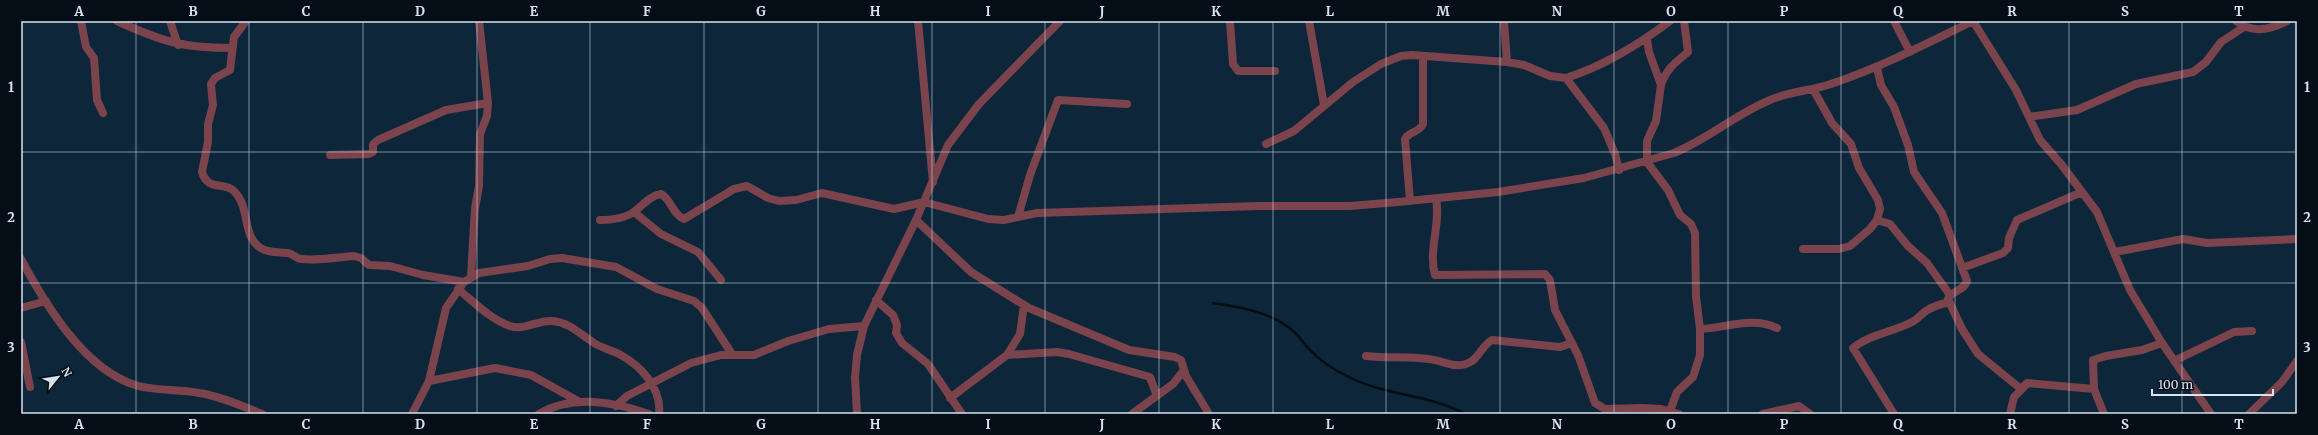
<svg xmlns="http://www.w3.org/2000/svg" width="2318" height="435" font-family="Merriweather,serif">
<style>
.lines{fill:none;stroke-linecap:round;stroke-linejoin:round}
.stream{stroke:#020e10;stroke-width:2.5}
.minor{stroke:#7b434b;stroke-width:8}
.grid{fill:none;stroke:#d5e4f1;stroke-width:1;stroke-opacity:0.55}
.neatline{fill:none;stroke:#d5e4f1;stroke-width:1.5}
.grid-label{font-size:13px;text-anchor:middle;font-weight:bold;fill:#d5e4f1}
</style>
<rect width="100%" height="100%" fill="#0e263a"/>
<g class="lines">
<path class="stream" d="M 1213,303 C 1240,307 1272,312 1293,331 C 1300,336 1303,343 1309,349 C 1320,361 1334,370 1349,377 C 1386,396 1429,394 1465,414"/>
<path class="minor" d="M 81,21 L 86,47 L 94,58 L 97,100 L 103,113
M 117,21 C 161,41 182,48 231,48
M 170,21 L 178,45
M 246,21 L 234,37 L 230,70 L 215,78 L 211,84 L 213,105 L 208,124 L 208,142 L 202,172 C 208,192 224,181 234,191 C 247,204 244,222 251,237 C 259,253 272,252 288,253 C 294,254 296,259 302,259 C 315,261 339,257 354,256 L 361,258 L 369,265 L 390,266 L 423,275 L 464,282
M 918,21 L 933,182
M 1230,21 L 1233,64 L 1238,71 L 1275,71
M 1309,21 L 1324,105
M 1504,21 L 1507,62
M 1894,21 L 1910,52
M 1973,21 L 2016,90 L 2040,140 L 2061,164 L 2097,212 L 2130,290 L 2162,343 L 2211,414
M 2236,21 C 2252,34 2270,30 2287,21
M 1647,39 L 1649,52 L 1661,85 L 1656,121 L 1647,141 L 1647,162 L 1668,190 L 1680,215 L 1691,224 L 1695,233 L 1696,296 L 1700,329 L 1700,355 L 1693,377 L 1677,392 L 1670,411
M 1877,68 L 1881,85 L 1894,107 L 1908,145 L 1914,172 L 1942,213 L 1967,281 C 1964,291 1951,291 1948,299 L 1962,329 L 1978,354 L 2021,389 L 2027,383 L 2094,389
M 1566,78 C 1604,66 1638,45 1670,21
M 1661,85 C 1666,69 1676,62 1688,52 L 1684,21
M 2029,117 L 2077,110 L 2136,84 L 2193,72 L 2206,62 L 2221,42 L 2244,27
M 1266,144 L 1294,131 L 1353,82 L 1381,64 L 1401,56 L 1412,55 L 1507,62 L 1524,65 L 1550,76 L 1566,78 L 1604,128 L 1615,154 L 1619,170
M 330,155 L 369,154 L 373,152 L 373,144 L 378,140 L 446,110 L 488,103
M 1436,199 C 1441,223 1428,251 1435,275 L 1545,274 L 1550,280 L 1555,310 L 1578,355 L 1595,403 L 1605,409 L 1643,408 L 1661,409 L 1679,414
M 1410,201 L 1405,139 C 1409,131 1419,133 1423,124 L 1423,56
M 634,212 L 661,234 L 698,252 L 721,280
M 1018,217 L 1030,175 L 1058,100 L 1127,104
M 600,220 C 612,220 625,219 635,211 C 644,204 650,196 661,194 C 672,200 672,214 684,219 L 734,189 L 747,186 L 768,198 L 779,201 L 796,200 L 822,193 L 894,209 L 924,202 L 988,219 L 1004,220 L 1037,213 L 1258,206 L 1350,206 L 1398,202 L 1498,192 L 1584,178 L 1674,153 C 1708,139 1736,114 1770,100 C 1790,91 1811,91 1831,84 C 1881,67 1926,44 1973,21
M 916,220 L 971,272 L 1029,308 L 1129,350 L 1175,357 L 1181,360 L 1186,376 L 1209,414
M 1877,220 L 1890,224 L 1908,246 L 1927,263 L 1950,295
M 1803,249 L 1839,249 L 1850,246 L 1870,229 L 1877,220 L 1880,209 L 1878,200 L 1859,168 L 1851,144 L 1832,123 L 1813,89
M 2115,252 L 2183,239 L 2207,243 L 2297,239
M 21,259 C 45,304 84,369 135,385 C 153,391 179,389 199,393 C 220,396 242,406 262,414
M 1962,268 L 2003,253 L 2008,248 L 2009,238 L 2017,220 L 2082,192
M 471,276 L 475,208 L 479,186 L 480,134 L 487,116 L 488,103 L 479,21
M 458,289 C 474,302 490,319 510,326 C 523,331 538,320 552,321 C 569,322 580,334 594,343 C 602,348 611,350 619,354 C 640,365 662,388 659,414
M 876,300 L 893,315 L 897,325 L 896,333 L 902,343 L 928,364 L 962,414
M 21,308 L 46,301
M 1700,329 C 1726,328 1753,316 1777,328
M 21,342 L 30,387
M 1007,355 L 1057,352 L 1069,354 L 1150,377 L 1157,396
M 1366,356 C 1391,359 1415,355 1439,361 C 1448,364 1457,367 1466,364 C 1479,360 1481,346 1492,340 L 1560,347 L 1572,343
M 2174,361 L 2234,332 L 2252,331
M 429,381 L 495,368 L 531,375 L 578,401
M 950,398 L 1007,355 L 1020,334 L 1024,305
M 616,406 L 627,396 L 691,363 L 721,355 L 754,355 L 788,341 L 829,329 L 864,326
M 412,414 L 429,381 L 446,308 L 464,282 L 479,273 L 528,266 L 550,259 L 562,258 L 616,267 L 657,289 L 694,301 L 702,308 L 732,354
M 539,414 C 573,394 614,402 649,414
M 857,414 L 855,377 L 857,355 L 864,326 L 916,220 L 948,145 L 979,104 L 1060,21
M 1132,414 L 1173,384 L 1184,370
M 1763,414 L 1799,406 L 1810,414
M 1894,414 L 1853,348 C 1870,334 1893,332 1912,322 C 1918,319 1921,314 1926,311 C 1933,306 1941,304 1949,302
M 2010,414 L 2014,397 L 2025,386
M 2104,414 L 2094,389 L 2093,360 L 2106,356 L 2142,350 L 2162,343
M 2249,414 L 2282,382 L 2297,361"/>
</g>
<path class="grid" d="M 136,21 L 136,414M 249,21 L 249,414M 363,21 L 363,414M 477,21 L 477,414M 590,21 L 590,414M 704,21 L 704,414M 818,21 L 818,414M 932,21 L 932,414M 1045,21 L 1045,414M 1159,21 L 1159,414M 1273,21 L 1273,414M 1386,21 L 1386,414M 1500,21 L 1500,414M 1614,21 L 1614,414M 1728,21 L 1728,414M 1841,21 L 1841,414M 1955,21 L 1955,414M 2069,21 L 2069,414M 2182,21 L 2182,414M 21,152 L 2297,152M 21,283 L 2297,283"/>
<rect width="2318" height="435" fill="none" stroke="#050e17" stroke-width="44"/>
<g transform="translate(58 377) rotate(60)" stroke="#050e17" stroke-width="3" paint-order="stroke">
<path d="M0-3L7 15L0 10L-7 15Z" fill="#d5e4f1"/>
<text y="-6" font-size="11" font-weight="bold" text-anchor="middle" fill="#d5e4f1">N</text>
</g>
<path d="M2152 389v6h121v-6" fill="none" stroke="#d5e4f1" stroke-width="2"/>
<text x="2158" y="389" font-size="12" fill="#d5e4f1" stroke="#050e17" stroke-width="3" paint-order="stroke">100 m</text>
<rect x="22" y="22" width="2274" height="391" class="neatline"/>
<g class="grid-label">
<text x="79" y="16">A</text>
<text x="193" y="16">B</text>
<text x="306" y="16">C</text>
<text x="420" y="16">D</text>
<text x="534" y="16">E</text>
<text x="647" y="16">F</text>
<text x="761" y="16">G</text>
<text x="875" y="16">H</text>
<text x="988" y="16">I</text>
<text x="1102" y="16">J</text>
<text x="1216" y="16">K</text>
<text x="1330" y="16">L</text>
<text x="1443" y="16">M</text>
<text x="1557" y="16">N</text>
<text x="1671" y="16">O</text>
<text x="1784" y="16">P</text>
<text x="1898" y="16">Q</text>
<text x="2012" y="16">R</text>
<text x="2125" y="16">S</text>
<text x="2239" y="16">T</text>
<text x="11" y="92">1</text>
<text x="2307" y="92">1</text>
<text x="11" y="222">2</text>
<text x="2307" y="222">2</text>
<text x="11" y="352">3</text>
<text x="2307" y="352">3</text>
<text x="79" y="429">A</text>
<text x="193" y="429">B</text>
<text x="306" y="429">C</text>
<text x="420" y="429">D</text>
<text x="534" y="429">E</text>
<text x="647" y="429">F</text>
<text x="761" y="429">G</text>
<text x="875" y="429">H</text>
<text x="988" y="429">I</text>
<text x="1102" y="429">J</text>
<text x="1216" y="429">K</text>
<text x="1330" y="429">L</text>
<text x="1443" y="429">M</text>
<text x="1557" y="429">N</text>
<text x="1671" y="429">O</text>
<text x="1784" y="429">P</text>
<text x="1898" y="429">Q</text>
<text x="2012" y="429">R</text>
<text x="2125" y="429">S</text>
<text x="2239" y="429">T</text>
</g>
</svg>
